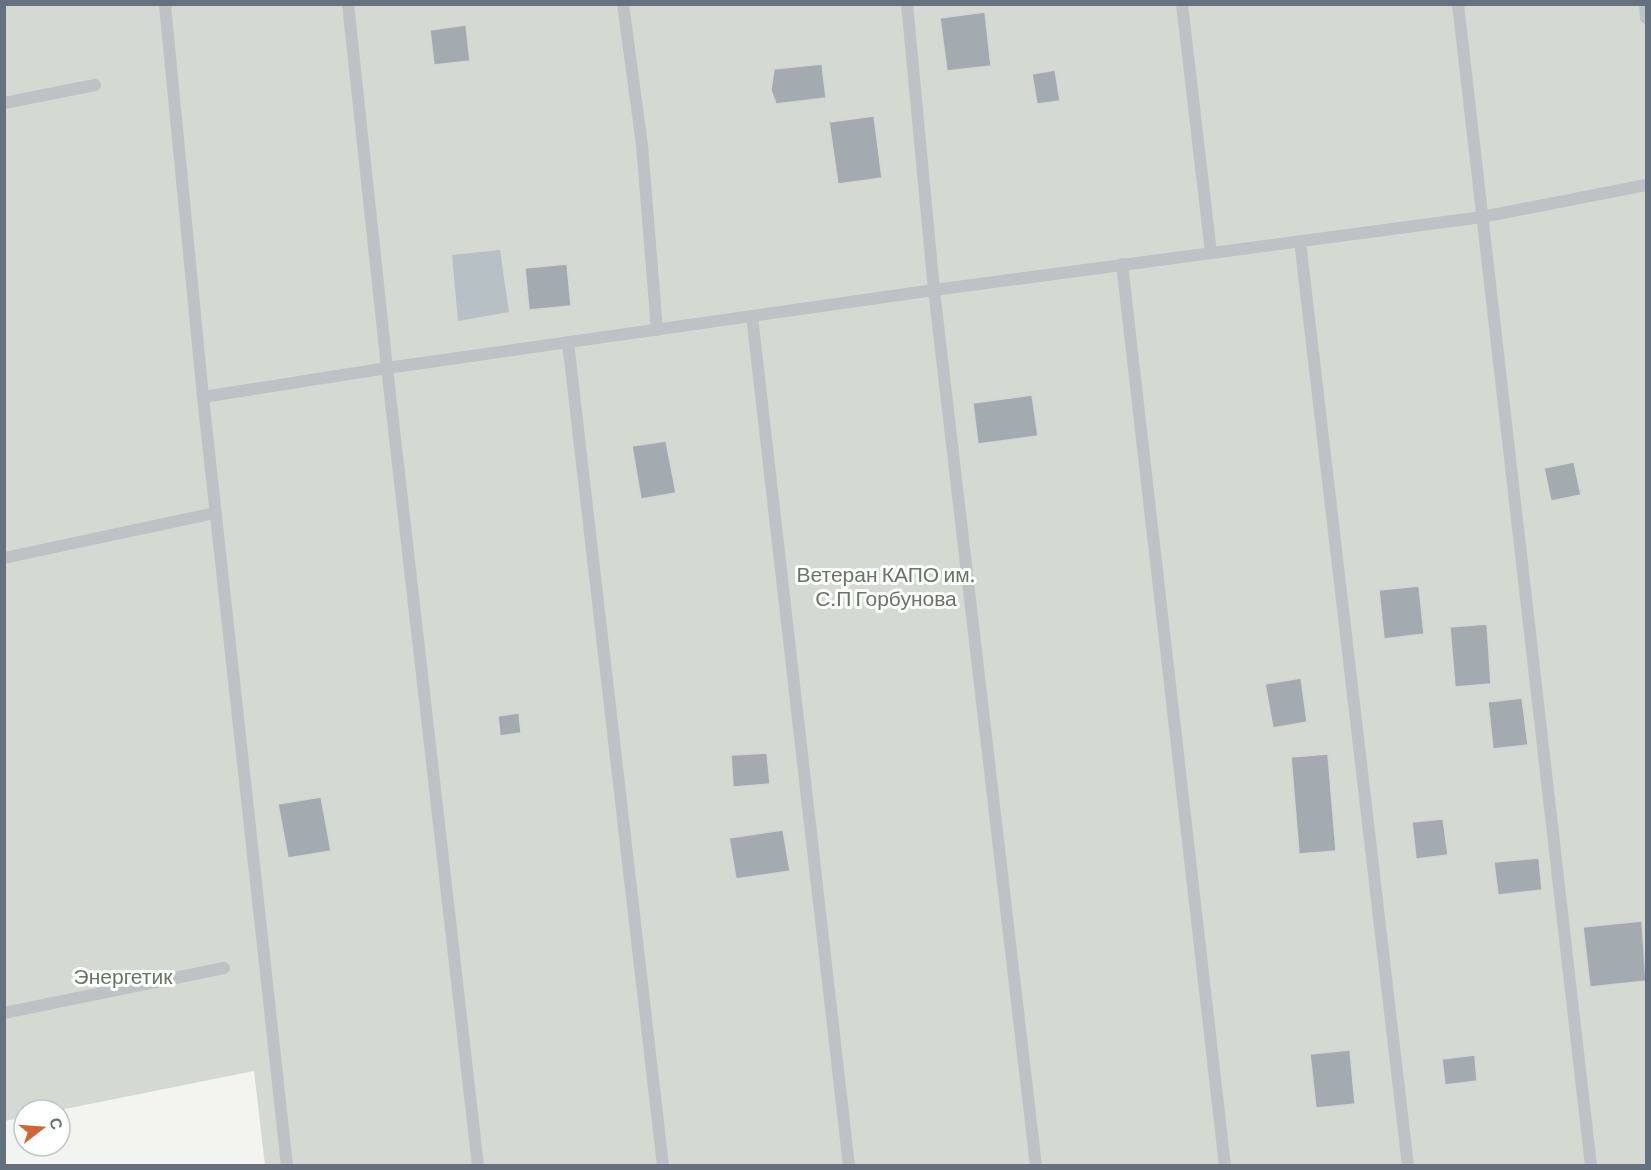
<svg xmlns="http://www.w3.org/2000/svg" width="1651" height="1170" font-family="Barlow,sans-serif">
<style>
.green{fill:#d4dad1}
.water{fill:#b7c0c5}
.building{fill:#a4abb0;stroke:#d4d5d3;stroke-width:1.5}
.lines{fill:none;stroke-linecap:round;stroke-linejoin:round}
.lane{stroke:#bfc2c5;stroke-width:12}
.labels{text-anchor:middle;dominant-baseline:central;stroke-width:6;stroke-linejoin:round;paint-order:stroke}
.park-label{font-size:21px;fill:#667663;stroke:#fff}
</style>
<rect width="100%" height="100%" fill="#f3f3f0"/>
<path class="green" d="M 5,5 L 1646,5 L 1646,1165 L 265,1165 L 254,1071 L 60,1110 L 24,1110 L 24,1117 L 5,1121 Z"/>
<path class="water" d="M 500,250 L 509,312 L 458,321 L 452,255 Z"/>
<path class="building" d="M 985,12 L 991,66 L 947,71 L 940,18 Z
M 466,25 L 470,61 L 434,65 L 430,30 Z
M 822,64 L 826,98 L 776,104 L 771,90 L 774,69 Z
M 1055,70 L 1060,101 L 1037,104 L 1032,74 Z
M 874,116 L 882,178 L 838,184 L 829,122 Z
M 567,264 L 571,306 L 529,310 L 525,268 Z
M 1032,395 L 1038,436 L 978,444 L 973,403 Z
M 666,441 L 676,493 L 641,499 L 632,446 Z
M 1574,462 L 1581,495 L 1551,501 L 1544,468 Z
M 1419,586 L 1424,634 L 1384,639 L 1379,590 Z
M 1487,624 L 1491,684 L 1455,687 L 1450,627 Z
M 1301,678 L 1307,722 L 1273,728 L 1265,684 Z
M 1522,698 L 1528,745 L 1493,749 L 1488,702 Z
M 519,713 L 521,733 L 500,736 L 498,716 Z
M 767,753 L 770,784 L 733,787 L 731,755 Z
M 1328,754 L 1336,851 L 1299,854 L 1291,757 Z
M 321,797 L 331,851 L 288,858 L 278,804 Z
M 1443,819 L 1448,855 L 1416,859 L 1412,822 Z
M 783,830 L 790,871 L 736,879 L 729,838 Z
M 1539,858 L 1542,890 L 1498,895 L 1494,862 Z
M 1642,921 L 1646,981 L 1590,987 L 1583,927 Z
M 1350,1050 L 1355,1104 L 1316,1108 L 1310,1054 Z
M 1475,1055 L 1477,1081 L 1445,1085 L 1442,1059 Z"/>
<g class="lines">
<path class="lane" d="M 167,4 L 165,5 L 203,397 L 287,1166
M 348,4 L 387,368 L 478,1166
M 623,4 L 642,145 L 657,330
M 907,4 L 934,290 L 1036,1166
M 1182,4 L 1211,253
M 1458,4 L 1591,1166
M 1645,4 L 1646,18
M 4,103 L 95,85
M 1300,241 L 1408,1166
M 1122,264 L 1225,1166
M 752,316 L 849,1166
M 568,342 L 663,1166
M 203,397 L 387,368 L 934,290 L 1482,217 L 1646,185
M 4,558 L 215,513
M 4,1013 L 224,968"/>
</g>
<g class="labels">
<g class="park-label">
<text x="886" y="573">Ветеран КАПО им.<tspan x="886" dy="24">С.П Горбунова</tspan></text>
<text x="123" y="975">Энергетик</text>
</g>
</g>
<rect width="1651" height="1170" fill="none" stroke="#65717e" stroke-width="12"/>
<g transform="translate(42 1128) rotate(73)"><circle r="28" fill="#ffffff" stroke="#c1c6cb" stroke-width="1.5"/>
<path d="M0-4.5L10 22L0 15L-10 22Z" fill="#d26332"/>
<text y="-9" font-size="16" font-weight="bold" text-anchor="middle" fill="#65717e">С</text>
</g>
</svg>
